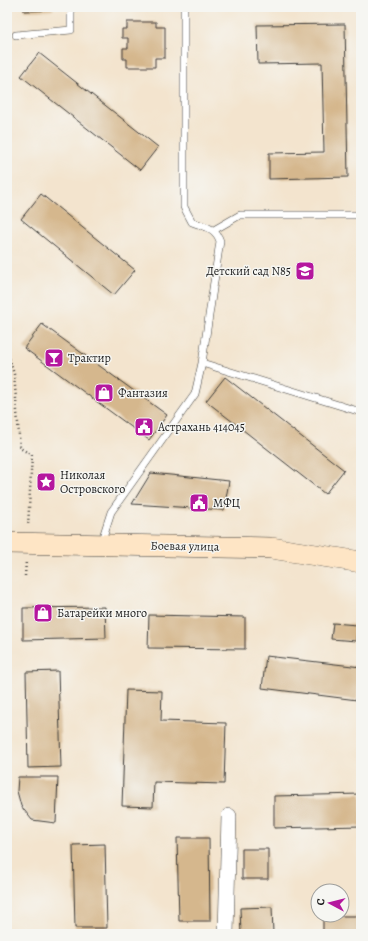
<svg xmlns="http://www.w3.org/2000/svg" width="368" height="941" font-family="Alegreya,serif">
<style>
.building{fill:#d5b78d}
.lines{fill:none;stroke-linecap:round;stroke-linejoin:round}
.service-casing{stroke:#3c3a37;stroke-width:8}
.minor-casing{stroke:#3c3a37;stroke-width:16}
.secondary-casing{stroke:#3c3a37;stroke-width:22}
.path{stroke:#3c3a37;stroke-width:2.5;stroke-dasharray:1 3;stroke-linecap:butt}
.service{stroke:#fff;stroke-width:7}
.minor{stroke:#fff;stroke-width:15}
.secondary{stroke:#fee5c5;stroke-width:21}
.labels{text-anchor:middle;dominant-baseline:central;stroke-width:3;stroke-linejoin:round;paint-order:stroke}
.poi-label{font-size:12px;fill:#1c1c1c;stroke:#f6f6f2;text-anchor:start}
.street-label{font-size:12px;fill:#1c1c1c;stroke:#f6f6f2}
</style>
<rect width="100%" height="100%" fill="#f6f6f2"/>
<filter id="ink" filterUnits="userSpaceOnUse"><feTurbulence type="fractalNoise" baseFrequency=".025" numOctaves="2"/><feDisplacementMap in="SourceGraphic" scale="8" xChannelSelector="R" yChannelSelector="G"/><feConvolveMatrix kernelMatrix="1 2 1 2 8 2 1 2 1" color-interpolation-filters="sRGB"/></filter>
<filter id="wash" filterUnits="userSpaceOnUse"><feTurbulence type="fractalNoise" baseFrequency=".012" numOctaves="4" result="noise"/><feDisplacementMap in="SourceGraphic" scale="16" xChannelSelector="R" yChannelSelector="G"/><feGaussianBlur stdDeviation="0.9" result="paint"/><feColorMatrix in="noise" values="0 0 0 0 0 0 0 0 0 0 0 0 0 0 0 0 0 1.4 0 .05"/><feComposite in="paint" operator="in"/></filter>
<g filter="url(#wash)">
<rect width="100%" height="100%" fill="#f3e4ce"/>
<g id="blocks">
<path class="building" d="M 24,7 L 53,7 L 53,10 L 24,11 Z
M 127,22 L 156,22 L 156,27 L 165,27 L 165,58 L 155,58 L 155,67 L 127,67 L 127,59 L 123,59 L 123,48 L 128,48 L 128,38 L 122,38 L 122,29 L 127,29 Z
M 345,24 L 348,177 L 269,179 L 269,153 L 324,152 L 322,63 L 258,64 L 257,25 Z
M 39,53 L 158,147 L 140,170 L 21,76 Z
M 41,194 L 135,270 L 114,295 L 21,219 Z
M 42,324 L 167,415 L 149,440 L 24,348 Z
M 225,377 L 344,470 L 325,494 L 206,401 Z
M 151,473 L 229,481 L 224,510 L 132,504 Z
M 105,607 L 106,638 L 23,640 L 23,608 Z
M 149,615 L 245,617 L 245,649 L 148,648 Z
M 333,623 L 357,625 L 356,641 L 331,639 Z
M 266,656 L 361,667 L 357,700 L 262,688 Z
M 58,671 L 61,767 L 28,768 L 26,672 Z
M 126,690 L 162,691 L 161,721 L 226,723 L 224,784 L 154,782 L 153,807 L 122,806 Z
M 18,777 L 58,777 L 56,823 L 32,820 L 21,806 L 17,791 Z
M 361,794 L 361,826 L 274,828 L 274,796 Z
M 177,838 L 209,838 L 210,921 L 179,921 Z
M 105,844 L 107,928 L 75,928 L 73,845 Z
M 242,849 L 268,849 L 268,879 L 242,879 Z
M 272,907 L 273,934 L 241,934 L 240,908 Z
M 323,916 L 361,916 L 361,934 L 323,934 Z"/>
</g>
</g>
<g filter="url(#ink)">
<use href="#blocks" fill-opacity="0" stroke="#3c3a37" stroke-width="1"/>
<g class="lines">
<g class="service-casing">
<path id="service" d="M 16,35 L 71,30 L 71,7
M 214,230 L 240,215 L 361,215
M 202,363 L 361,412
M 101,543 L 111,512 L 195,394 L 202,363 L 220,241 C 215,227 205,227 192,222 L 184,207 L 184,7"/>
</g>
<g class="minor-casing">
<path id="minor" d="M 226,934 L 229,816"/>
</g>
<g class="secondary-casing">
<path id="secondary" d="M 7,543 L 271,548 L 361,562"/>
</g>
<path class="path" d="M 7,351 L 14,374 L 20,448 L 32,455 L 28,526
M 25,576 L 26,561
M 7,586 L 11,586"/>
<use href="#service" class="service"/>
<use href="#minor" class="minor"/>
<use href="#secondary" class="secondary"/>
</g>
</g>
<defs>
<g id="school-square" transform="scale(1)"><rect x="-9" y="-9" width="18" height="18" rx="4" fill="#b5179e" stroke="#f6f6f2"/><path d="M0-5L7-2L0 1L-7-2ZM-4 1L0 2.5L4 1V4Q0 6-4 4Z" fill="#fff"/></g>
<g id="bar-square" transform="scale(1)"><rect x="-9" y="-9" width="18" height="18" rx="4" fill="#b5179e" stroke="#f6f6f2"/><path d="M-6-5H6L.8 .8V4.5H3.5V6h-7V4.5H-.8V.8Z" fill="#fff"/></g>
<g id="shop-square" transform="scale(1)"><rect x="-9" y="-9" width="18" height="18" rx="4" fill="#b5179e" stroke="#f6f6f2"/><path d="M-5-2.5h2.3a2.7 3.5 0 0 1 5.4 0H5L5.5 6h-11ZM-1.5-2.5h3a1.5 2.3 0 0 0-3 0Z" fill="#fff"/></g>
<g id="civic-square" transform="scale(1)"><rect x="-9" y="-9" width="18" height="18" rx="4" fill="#b5179e" stroke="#f6f6f2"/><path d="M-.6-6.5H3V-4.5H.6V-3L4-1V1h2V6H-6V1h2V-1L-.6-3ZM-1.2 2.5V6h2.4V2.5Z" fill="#fff"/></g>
<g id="sight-square" transform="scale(1)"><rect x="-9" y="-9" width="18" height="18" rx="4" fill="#b5179e" stroke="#f6f6f2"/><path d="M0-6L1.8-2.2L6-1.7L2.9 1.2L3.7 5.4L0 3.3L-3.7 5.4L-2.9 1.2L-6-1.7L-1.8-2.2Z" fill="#fff"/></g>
</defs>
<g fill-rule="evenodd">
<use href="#school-square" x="305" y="271"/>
<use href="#bar-square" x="54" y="358"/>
<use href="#shop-square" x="104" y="393"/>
<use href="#civic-square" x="144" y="427"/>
<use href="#sight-square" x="46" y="482"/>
<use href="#civic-square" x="199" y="503"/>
<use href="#shop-square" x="43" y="613"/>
</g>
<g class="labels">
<g class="poi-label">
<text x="291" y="271" text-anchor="end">Детский сад N85</text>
<text x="68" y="358">Трактир</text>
<text x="118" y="393">Фантазия</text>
<text x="158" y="427">Астрахань 414045</text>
<text x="60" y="475">Николая<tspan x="60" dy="14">Островского</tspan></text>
<text x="213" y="503">МФЦ</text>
<text x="57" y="613">Батарейки много</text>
</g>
<g class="street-label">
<text transform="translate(185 546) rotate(1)">Боевая улица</text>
</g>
</g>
<rect width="368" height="941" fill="none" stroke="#f6f6f2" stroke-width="24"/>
<g transform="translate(330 903) rotate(277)"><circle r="19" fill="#f6f6f2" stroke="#9f9f9c"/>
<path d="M0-3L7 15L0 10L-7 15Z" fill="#b5179e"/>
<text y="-6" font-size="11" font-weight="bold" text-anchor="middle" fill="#1c1c1c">С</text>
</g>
</svg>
